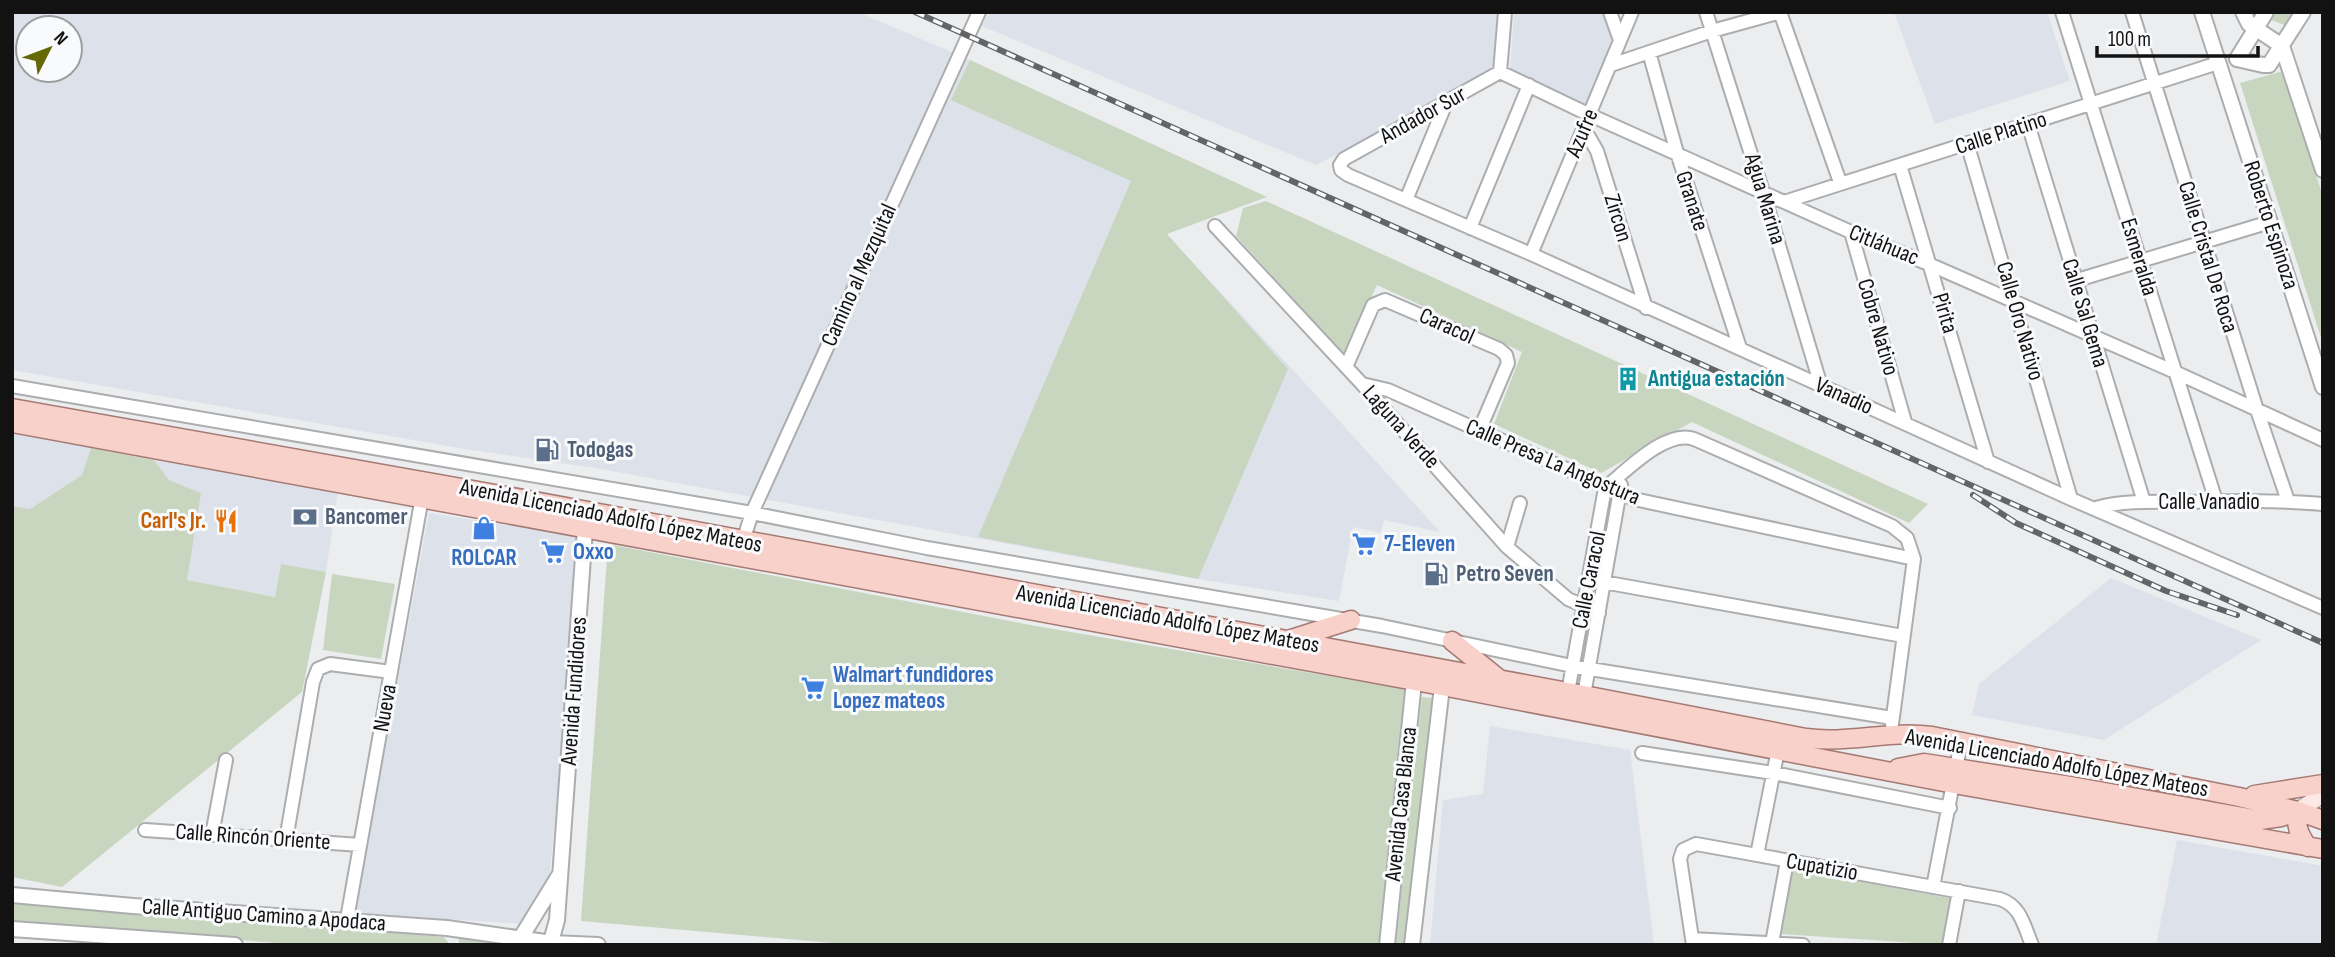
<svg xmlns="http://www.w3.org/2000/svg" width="2335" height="957" font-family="'Sofia Sans Condensed',sans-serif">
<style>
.built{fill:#dce1ea;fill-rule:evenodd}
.green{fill:#c8d6c0}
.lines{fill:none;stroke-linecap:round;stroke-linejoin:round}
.minor-casing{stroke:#acadaf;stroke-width:16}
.tertiary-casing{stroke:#acadaf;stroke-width:18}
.secondary-casing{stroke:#acadaf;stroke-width:19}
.primary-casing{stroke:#a67a74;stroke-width:21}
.minor{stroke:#fff;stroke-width:12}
.tertiary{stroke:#fff;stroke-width:14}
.secondary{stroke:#fce8e5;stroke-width:16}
.primary{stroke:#f9d1cb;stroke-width:18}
.rail-casing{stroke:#636465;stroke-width:6}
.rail{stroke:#f9fafc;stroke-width:3.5;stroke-dasharray:10;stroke-linecap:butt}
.labels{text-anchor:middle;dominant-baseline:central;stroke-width:6;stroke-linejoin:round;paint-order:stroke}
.street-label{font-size:23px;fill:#121213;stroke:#f9fafc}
.culture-label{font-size:23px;font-weight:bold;fill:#0d838f;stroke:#f9fafc;text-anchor:start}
.service-label{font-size:23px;font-weight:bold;fill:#4e5e75;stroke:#f9fafc;text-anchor:start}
.food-label{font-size:23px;font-weight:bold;fill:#c56008;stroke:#f9fafc;text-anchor:end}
.shop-label{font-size:23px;font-weight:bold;fill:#366cbe;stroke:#f9fafc;text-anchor:start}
</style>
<rect width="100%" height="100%" fill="#ebedef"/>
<path class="built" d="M 12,12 L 858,12 L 970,60 L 1199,166 L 1167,235 L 1293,370 L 1440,532 L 1384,520 L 1381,533 L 1353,527 L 1339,601 L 1198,579 L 595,468 L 465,449 L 12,370 ZM 28,28 L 70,28 L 70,70 L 28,70 Z
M 992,12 L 1500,12 L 1494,69 L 1392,126 L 1316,165 L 982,26 L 986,17 Z
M 1514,12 L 1604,12 L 1615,42 L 1586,106 L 1510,71 Z
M 1894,12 L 2047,12 L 2070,81 L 1935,124 Z
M 12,434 L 91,448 L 82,475 L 30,509 L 12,506 Z
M 154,460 L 338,491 L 326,572 L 281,564 L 276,597 L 186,580 L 201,493 L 169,480 Z
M 429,513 L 582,537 L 548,891 L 526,924 L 355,913 Z
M 2111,578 L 2261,640 L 2104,740 L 1972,715 L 1979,684 Z
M 1490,726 L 1630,750 L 1654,945 L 1430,945 L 1443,800 L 1483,794 Z
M 2177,840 L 2323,866 L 2323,945 L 2156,945 Z"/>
<path class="green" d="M 2276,12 L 2295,12 L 2287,26 L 2271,20 Z
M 970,60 L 1267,197 L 1167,234 L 1288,369 L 1198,579 L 978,537 L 1131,181 L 951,100 Z
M 2283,71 L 2323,197 L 2323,344 L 2240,83 Z
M 1266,201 L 1928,504 L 1909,523 L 1692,422 L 1601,473 L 1494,424 L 1522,352 L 1377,285 L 1344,352 L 1342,352 L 1236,236 L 1243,208 Z
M 91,448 L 154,460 L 169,480 L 201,493 L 187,580 L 275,597 L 281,564 L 326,572 L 302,692 L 62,887 L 12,877 L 12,506 L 30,509 L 82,475 Z
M 608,544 L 1036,626 L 1405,689 L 1378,945 L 856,945 L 581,921 Z
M 332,574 L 395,584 L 381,659 L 323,650 Z
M 1422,697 L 1433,698 L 1409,945 L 1396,945 Z
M 1792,869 L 1954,899 L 1945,945 L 1781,934 Z
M 12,899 L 444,937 L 450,945 L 303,945 L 12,922 Z
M 458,938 L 511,943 L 509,945 L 460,945 Z"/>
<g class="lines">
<g class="minor-casing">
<path id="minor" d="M 1610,12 L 1620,40
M 1706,12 L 1763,192 L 1821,386
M 1780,12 L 1840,182
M 2062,12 L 2216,501
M 2132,12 L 2257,410 L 2288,501
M 1649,52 L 1677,153 L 1740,348
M 1611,65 L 1712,31 L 1781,12
M 1500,72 L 1344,159 L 1340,165 L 1341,170 L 1348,175 L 1531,254 L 2071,499 L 2323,608
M 1500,72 L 1590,115 L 1851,232 L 1931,265 L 2175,372 L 2323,440
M 1500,72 L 1505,12
M 2028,124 L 2144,502
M 1583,131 L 1589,137 L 1597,151 L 1646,308
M 1967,143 L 2071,499
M 1900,165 L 1988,462
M 1406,200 L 1446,103
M 1784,202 L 2218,63
M 1215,226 L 1362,384 L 1507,547 L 1568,599 L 1599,613
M 1470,228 L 1529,85
M 1851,232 L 1905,422
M 1531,254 L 1632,12
M 2074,281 L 2270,222
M 1346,367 L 1373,305 L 1385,300 L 1499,349 L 1506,355 L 1508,363 L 1479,431
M 1362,384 L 1388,390 L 1634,499 L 1914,559
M 12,386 L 752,513 L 927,548 L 1382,626 L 1572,666 L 1892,718
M 2096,508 C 2125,500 2157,502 2187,502 C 2232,501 2278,500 2323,504
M 743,541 L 752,513 L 979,12
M 1507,547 L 1520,503
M 1603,582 L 1903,636
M 1568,692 L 1605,488 C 1626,471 1666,429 1694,439 L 1892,526 L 1907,538 L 1914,559 L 1892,724
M 1584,695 L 1621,485
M 1642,753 L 1773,773 L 1950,808
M 145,830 L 360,845
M 212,835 L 226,760
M 286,840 L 313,682 L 318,669 L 330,664 L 391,672
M 1757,855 L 1778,750
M 1933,887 L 1961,742
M 347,919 L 422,497
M 1692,939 L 1803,945
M 1772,943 L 1787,861
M 1693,945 L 1680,859 L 1683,850 L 1696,844 L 2000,899 C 2021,906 2024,926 2032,945
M 1949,945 L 1959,891"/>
</g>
<g class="tertiary-casing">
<path id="tertiary" d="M 2202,12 L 2323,387
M 2243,12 L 2249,24 L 2282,46
M 2266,12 L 2237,59 L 2263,65 L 2269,65 L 2303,12
M 2282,46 L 2323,170
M 12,895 L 133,906 L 447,928 L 552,943 L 598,945
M 12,929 L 235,945
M 517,944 L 560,874
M 550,945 L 557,920 L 585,529 L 584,518
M 1387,945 L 1415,672
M 1412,945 L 1443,678"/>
</g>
<g class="secondary-casing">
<path id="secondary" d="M 2298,811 L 2323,794"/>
</g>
<g class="primary-casing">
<path id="primary" d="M 12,408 L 501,495 L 1584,695 L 1806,738 C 1848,744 1889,730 1932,736 L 2239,797 L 2298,811 L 2323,820
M 12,423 L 1442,686 L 1954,784 L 2323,849
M 1288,640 L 1351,620
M 1452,641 L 1498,678
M 1898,768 L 1924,763 L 2070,786 L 2260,820 L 2281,817 L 2298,811
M 2254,795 L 2323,784
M 2298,811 C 2295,825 2299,835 2308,847"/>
</g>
<use href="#minor" class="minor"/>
<use href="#tertiary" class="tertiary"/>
<use href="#secondary" class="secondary"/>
<use href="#primary" class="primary"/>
<g class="rail-casing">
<path id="rail" d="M 915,12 L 2323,643
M 1973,495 L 2016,523 L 2166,591 L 2237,615"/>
</g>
<use href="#rail" class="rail"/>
</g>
<defs>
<g id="building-bare" transform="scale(1.89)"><path d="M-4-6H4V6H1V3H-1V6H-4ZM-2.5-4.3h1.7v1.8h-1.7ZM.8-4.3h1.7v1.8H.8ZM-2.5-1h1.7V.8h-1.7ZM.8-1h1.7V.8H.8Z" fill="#0f9aa8" stroke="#f9fafc" stroke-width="2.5" paint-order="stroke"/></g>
<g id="fuel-bare" transform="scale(1.89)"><path d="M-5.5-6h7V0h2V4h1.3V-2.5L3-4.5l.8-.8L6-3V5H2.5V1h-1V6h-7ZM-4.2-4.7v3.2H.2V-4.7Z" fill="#5c6f8a" stroke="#f9fafc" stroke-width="2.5" paint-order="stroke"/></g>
<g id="bank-bare" transform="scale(1.89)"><path d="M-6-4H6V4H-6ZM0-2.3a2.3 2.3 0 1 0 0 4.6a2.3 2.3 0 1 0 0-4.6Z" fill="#5c6f8a" stroke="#f9fafc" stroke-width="2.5" paint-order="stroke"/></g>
<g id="restaurant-bare" transform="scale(1.89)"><path d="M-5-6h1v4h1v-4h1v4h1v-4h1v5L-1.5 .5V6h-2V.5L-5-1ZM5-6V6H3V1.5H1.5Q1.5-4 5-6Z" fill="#e8710a" stroke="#f9fafc" stroke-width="2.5" paint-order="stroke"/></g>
<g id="shop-bare" transform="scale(1.89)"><path d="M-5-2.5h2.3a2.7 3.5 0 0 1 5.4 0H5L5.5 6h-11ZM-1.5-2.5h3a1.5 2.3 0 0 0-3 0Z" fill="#3f7fe0" stroke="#f9fafc" stroke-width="2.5" paint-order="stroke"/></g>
<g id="supermarket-bare" transform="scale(1.89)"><path d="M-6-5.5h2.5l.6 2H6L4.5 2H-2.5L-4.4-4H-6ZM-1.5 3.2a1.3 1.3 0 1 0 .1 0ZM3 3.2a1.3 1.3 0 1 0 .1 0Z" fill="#3f7fe0" stroke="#f9fafc" stroke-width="2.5" paint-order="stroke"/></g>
</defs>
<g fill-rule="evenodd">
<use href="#building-bare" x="1628" y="379"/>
<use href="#fuel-bare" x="547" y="450"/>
<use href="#bank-bare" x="305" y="517"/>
<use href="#restaurant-bare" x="226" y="521"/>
<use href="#shop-bare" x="484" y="528"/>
<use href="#supermarket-bare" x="1364" y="544"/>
<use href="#supermarket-bare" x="553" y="552"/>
<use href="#fuel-bare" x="1436" y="574"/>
<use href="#supermarket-bare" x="813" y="688"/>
</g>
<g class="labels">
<g class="street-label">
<text transform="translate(1423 115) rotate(-29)">Andador Sur</text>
<text transform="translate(1582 133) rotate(-67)">Azufre</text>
<text transform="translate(2001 133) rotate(-18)">Calle Platino</text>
<text transform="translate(1765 199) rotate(73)">Agua Marina</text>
<text transform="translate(1692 201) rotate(72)">Granate</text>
<text transform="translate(1618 218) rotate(73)">Zircon</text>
<text transform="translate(2271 225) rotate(72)">Roberto Espinoza</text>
<text transform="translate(1884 245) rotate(22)">Citláhuac</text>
<text transform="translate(2139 257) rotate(73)">Esmeralda</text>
<text transform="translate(2208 257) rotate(73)">Calle Cristal De Roca</text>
<text transform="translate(859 275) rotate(-66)">Camino al Mezquital</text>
<text transform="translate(1945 313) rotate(74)">Pirita</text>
<text transform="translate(2085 313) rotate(73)">Calle Sal Gema</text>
<text transform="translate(2020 321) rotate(74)">Calle Oro Nativo</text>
<text transform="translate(1447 326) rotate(24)">Caracol</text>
<text transform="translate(1878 327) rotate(74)">Cobre Nativo</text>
<text transform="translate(1844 396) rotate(24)">Vanadio</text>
<text transform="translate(1401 427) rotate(48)">Laguna Verde</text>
<text transform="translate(1553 462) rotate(23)">Calle Presa La Angostura</text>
<text x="2209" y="502">Calle Vanadio</text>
<text transform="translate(611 516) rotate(11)">Avenida Licenciado Adolfo López Mateos</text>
<text transform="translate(1589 580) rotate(-79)">Calle Caracol</text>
<text transform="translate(1168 619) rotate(10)">Avenida Licenciado Adolfo López Mateos</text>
<text transform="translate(574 691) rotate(-86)">Avenida Fundidores</text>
<text transform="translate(385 708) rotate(-80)">Nueva</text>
<text transform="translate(2057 763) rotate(10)">Avenida Licenciado Adolfo López Mateos</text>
<text transform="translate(1401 804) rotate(-84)">Avenida Casa Blanca</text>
<text transform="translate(253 837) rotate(4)">Calle Rincón Oriente</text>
<text transform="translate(1822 867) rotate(10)">Cupatizio</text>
<text transform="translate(264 915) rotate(4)">Calle Antiguo Camino a Apodaca</text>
</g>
<g class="culture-label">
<text x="1648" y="379">Antigua estación</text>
</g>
<g class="service-label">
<text x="567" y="450">Todogas</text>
<text x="325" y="517">Bancomer</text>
<text x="1456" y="574">Petro Seven</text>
</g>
<g class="food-label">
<text x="206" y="521">Carl's Jr.</text>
</g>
<g class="shop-label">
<text x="1384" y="544">7-Eleven</text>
<text x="573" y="552">Oxxo</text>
<text x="484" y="558" text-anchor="middle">ROLCAR</text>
<text x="833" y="675">Walmart fundidores<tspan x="833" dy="26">Lopez mateos</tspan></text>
</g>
</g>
<rect width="2335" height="957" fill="none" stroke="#121213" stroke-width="28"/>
<g transform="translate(49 49) rotate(48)"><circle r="33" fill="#f9fafc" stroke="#9d9d9f" stroke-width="2"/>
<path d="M0-5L12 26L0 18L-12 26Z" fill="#646805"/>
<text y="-10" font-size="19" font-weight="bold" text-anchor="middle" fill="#121213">N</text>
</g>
<path d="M2097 46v10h161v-10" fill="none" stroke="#121213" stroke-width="3.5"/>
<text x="2108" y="46" font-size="21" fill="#121213" stroke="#f9fafc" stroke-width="5" paint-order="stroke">100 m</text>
</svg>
